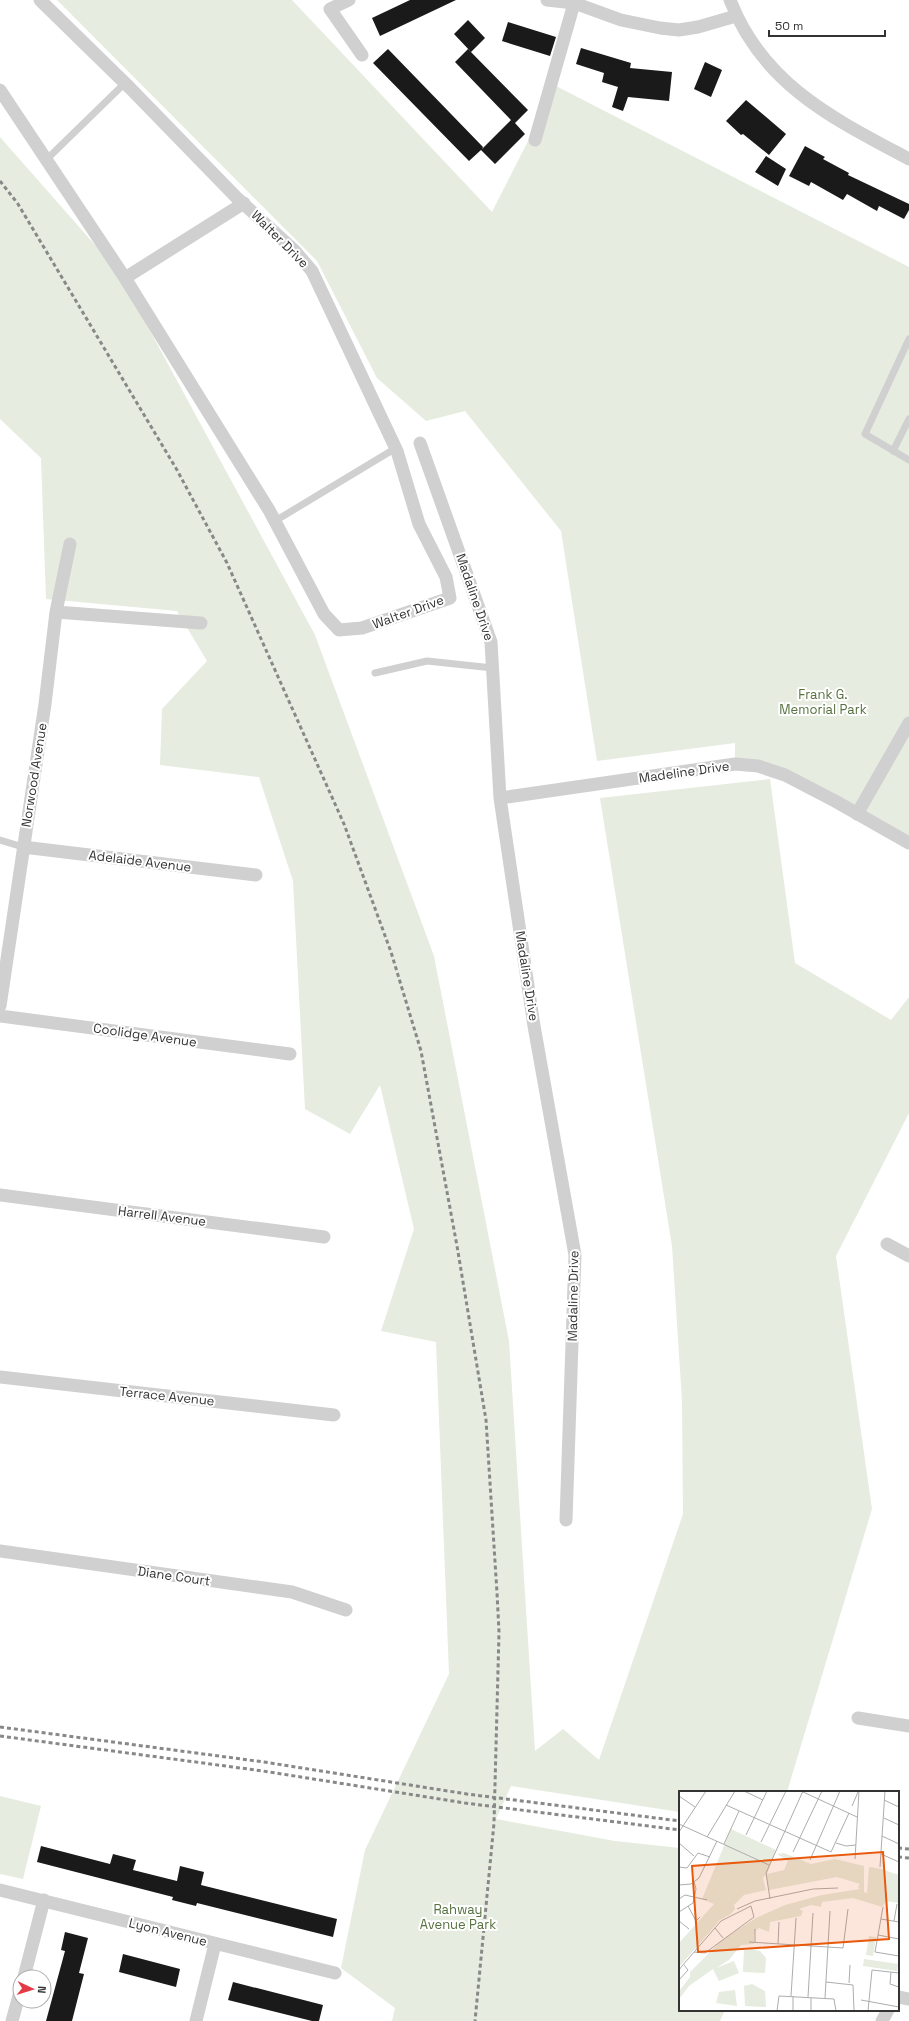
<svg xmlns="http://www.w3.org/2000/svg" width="909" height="2021" font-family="'Space Grotesk',sans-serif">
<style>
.green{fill:#e6ecdf}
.building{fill:#1a1a1a}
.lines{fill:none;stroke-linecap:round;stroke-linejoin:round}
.service{stroke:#d0d0d0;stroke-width:7}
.minor{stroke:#d0d0d0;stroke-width:13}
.rail{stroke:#888;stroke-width:3;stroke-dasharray:4 3;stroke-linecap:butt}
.labels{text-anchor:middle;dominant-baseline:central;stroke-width:4;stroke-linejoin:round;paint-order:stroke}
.street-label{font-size:13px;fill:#333;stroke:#fff}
.park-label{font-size:13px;fill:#56703f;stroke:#fff}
.inset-road{fill:none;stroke:#adadad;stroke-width:1}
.view{fill:#e8590c;fill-opacity:0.15;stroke:#e8590c;stroke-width:2}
.inset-edge{fill:none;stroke:#333;stroke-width:2}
</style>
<rect width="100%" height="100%" fill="#fff"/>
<path class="green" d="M 57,0 L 292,0 L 492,212 L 556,86 L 909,267 L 909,837 L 882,820 L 857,814 L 822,794 L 735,764 L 735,743 L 597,761 L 561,531 L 465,411 L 426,421 L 377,378 L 317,261 Z
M 0,137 L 117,270 L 315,635 L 434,956 L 509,1341 L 535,1751 L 563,1729 L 599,1760 L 683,1514 L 682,1401 L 672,1246 L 600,798 L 770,779 L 795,963 L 891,1020 L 909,997 L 909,1113 L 836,1256 L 872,1509 L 787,1792 L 680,1792 L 680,1812 L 511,1786 L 496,1819 L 615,1841 L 680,1848 L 680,2010 L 725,2010 L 720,2021 L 392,2021 L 395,2008 L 341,1968 L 365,1850 L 449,1674 L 436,1342 L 381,1331 L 414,1229 L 380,1085 L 350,1134 L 305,1109 L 293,881 L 259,777 L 160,765 L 162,709 L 207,661 L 177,611 L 46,599 L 41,458 L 0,419 Z
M 0,1796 L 41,1806 L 23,1879 L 0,1874 Z"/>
<path class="building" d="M 410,0 L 456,0 L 380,36 L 372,18 Z
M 468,20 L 485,38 L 471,52 L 454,34 Z
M 508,22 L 556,37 L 550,56 L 502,41 Z
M 581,48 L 631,63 L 630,68 L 672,72 L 669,101 L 628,97 L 623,111 L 612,107 L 618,87 L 602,82 L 604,73 L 576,64 Z
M 388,49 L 483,147 L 482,149 L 511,120 L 455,62 L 468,49 L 528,110 L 515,123 L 525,134 L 495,164 L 481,150 L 469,161 L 373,63 Z
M 705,62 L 722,70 L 711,97 L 694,89 Z
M 746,100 L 786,134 L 769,155 L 743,134 L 741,135 L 726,121 Z
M 805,146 L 825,157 L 823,159 L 849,173 L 848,175 L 909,204 L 909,210 L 904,219 L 879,206 L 877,211 L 847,194 L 843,200 L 811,182 L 809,186 L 789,176 Z
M 766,156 L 786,169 L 778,186 L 755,172 Z
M 41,1846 L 110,1864 L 113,1854 L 136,1860 L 133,1870 L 177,1881 L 180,1866 L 204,1872 L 201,1885 L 337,1919 L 333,1937 L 197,1903 L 196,1906 L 172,1900 L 173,1897 L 37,1862 Z
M 65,1932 L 88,1938 L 79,1973 L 84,1974 L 72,2021 L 46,2021 L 65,1951 L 61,1950 Z
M 123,1954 L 180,1969 L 176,1987 L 119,1972 Z
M 233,1982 L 323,2005 L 319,2021 L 312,2021 L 228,2000 Z"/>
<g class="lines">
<path class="service" d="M 47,159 L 125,83
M 909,339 L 865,434 L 909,460
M 893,451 L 909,419
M 275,521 L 396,448
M 375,673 L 427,661 L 493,668
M 0,840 L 23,847"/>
<path class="minor" d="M 349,0 L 330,9 L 362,55
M 547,0 L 574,3 L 621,20 L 660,28 L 679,30 L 698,27 L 736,16
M 730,0 C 763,85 834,119 909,159
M 0,90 L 125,278 L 269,510 L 324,614 L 339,630 L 362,628 L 450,598 L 446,577 L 419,524 L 397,451 L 312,271 L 294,250 L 236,197 L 130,88 L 40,0
M 535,140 L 575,0
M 125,278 L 244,203
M 420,443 L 491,642 L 500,798 L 534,1026 L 575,1255 L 566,1520
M 56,612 L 201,623
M 500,798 L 735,764 L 758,766 L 785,775 L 835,801 L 909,843
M 857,814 L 909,723
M 23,847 L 256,875
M 0,1006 L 45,704 L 56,612 L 70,544
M 0,1016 L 290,1054
M 0,1195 L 324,1237
M 887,1244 L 909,1256
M 0,1377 L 334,1415
M 0,1551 L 292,1592 L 346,1610
M 858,1718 L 909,1726
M 0,1890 L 335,1973
M 24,1977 L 44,1900
M 898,1997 L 909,1999
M 12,2021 L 20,1992
M 196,2021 L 215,1944
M 882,2021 L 888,2010"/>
<path class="rail" d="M 0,181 L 18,204 L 177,470 L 227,563 L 344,824 L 391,952 L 421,1051 L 457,1246 L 486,1420 L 497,1593 L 499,1632 L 494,1823 L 475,2021
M 0,1727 L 264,1762 L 467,1794 L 680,1821
M 0,1736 L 263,1771 L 465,1803 L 680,1830
M 898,1848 L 909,1849
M 898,1857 L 909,1858"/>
</g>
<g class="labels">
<g class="street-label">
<text transform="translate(280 239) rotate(45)">Walter Drive</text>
<text transform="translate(475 597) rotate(71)">Madaline Drive</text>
<text transform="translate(408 612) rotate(-20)">Walter Drive</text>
<text transform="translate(684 772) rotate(-8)">Madeline Drive</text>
<text transform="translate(34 775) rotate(-81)">Norwood Avenue</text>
<text transform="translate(140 861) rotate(7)">Adelaide Avenue</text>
<text transform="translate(527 976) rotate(81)">Madaline Drive</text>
<text transform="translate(145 1035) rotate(8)">Coolidge Avenue</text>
<text transform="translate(162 1216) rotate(7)">Harrell Avenue</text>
<text transform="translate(573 1296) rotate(-89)">Madaline Drive</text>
<text transform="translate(167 1396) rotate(6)">Terrace Avenue</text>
<text transform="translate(174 1576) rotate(8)">Diane Court</text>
<text transform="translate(168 1932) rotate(14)">Lyon Avenue</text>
</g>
<g class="park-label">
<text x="823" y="694">Frank G.<tspan x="823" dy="15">Memorial Park</tspan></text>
<text x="458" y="1909">Rahway<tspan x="458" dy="15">Avenue Park</tspan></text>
</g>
</g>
<g transform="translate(679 1791)">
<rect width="220" height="220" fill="#fff"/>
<path d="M 52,38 L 97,59 L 88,83 L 105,79 L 109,70 L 98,63 L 105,62 L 132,73 L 156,68 L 185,75 L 185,101 L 188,102 L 190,76 L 202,78 L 220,84 L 220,112 L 207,110 L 203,116 L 174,107 L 143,111 L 142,116 L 132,114 L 120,118 L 124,120 L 122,125 L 91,131 L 90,141 L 80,137 L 76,140 L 75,153 L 62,154 L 50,169 L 37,177 L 55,170 L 60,182 L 40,190 L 34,178 L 10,195 L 0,208 L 0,200 L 11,186 L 11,181 L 44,148 L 77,127 L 106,114 L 143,104 L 181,98 L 179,96 L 181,93 L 158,86 L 90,99 L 87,83 L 84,87 L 87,99 L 65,104 L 55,114 L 56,118 L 52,123 L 41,129 L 0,176 L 0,152 L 35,113 L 23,108 ZM 190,145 L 197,146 L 194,165 L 187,164 ZM 73,158 L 81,160 L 87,167 L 86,182 L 64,181 L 65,159 ZM 185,168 L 219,173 L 218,180 L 184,175 ZM 73,193 L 86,200 L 87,216 L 66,215 L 65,195 ZM 56,199 L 58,215 L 37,212 L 40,201 Z" fill="#e6ecdf"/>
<path class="inset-road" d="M 65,0 L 84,9M 122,0 L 178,26M 0,5 L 16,16M 205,9 L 220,16M 47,14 L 152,61 L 170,22M 173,15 L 179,1M 205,27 L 220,34M 0,33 L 90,74M 0,41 L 27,0M 67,44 L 88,0M 203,45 L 220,53M 28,46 L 56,0M 82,51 L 107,0M 0,52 L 15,65M 157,52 L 167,55 L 177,54M 45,53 L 60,20M 114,61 L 143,0M 202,63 L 220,71M 176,68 L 180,0M 131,69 L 161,0M 0,76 L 8,77 L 19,62 L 31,66M 201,76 L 206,0M 0,94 L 12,93 L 20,87 L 38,50M 0,108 L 6,104 L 28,109M 91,108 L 87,82 L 124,0M 9,115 L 17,130 L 21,126M 204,116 L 196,161 L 220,165M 58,118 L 76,110 L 134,98 L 159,97M 0,121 L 14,112 L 17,98 L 15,91M 202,128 L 220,131M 0,130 L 10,138M 215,130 L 218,113M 36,137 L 44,147M 199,144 L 220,148M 70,151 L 164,157 L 169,118M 76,152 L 76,138M 99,153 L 100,131M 0,179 L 3,175 L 42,130 L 72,115 L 75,126 L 26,162 L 15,161M 212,181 L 211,193 L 220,196M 0,189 L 9,179 L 5,174M 147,191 L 174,194 L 175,220M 170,192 L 171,174M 112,205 L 117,127M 114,205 L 114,220M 129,206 L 134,122M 132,207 L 132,220M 146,207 L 151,120M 182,209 L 220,216M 98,220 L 100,205 L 155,208 L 157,220M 189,220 L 193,179 L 220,182"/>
<path class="view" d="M 204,61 L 210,148 L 19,161 L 13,75 Z"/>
<rect width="220" height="220" class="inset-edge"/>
</g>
<g transform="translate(32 1989) rotate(94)"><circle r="19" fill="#ffffff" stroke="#adadad"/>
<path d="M0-3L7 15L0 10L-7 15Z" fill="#e63946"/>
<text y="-6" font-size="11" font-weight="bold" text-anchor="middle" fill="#333333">N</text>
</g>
<path d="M769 30v6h116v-6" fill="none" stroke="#333333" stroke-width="2"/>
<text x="775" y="30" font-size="12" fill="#333333" stroke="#ffffff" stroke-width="3" paint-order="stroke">50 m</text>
</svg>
